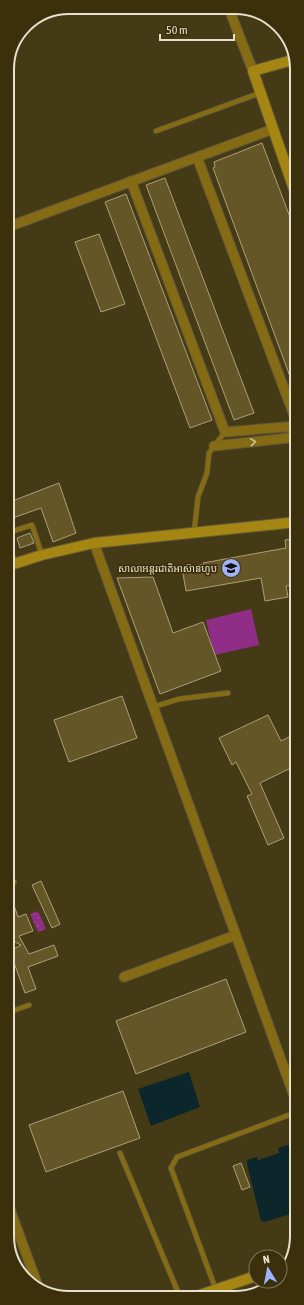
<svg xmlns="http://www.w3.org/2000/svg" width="304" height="1305" font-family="'Asap Condensed','Noto Sans Khmer',sans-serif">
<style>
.grass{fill:url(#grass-dots)}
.pitch{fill:#902e87}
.water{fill:#0c272c}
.building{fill:#655627;stroke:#ac9f79}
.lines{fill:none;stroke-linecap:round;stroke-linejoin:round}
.lane-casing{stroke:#625837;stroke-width:6}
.street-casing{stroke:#625837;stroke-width:11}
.secondary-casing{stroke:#625837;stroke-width:12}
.lane{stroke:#846b14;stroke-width:4.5}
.street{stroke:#846b14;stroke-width:9}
.secondary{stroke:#a58613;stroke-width:10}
.oneway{stroke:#c9bd96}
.labels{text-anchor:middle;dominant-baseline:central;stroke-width:3.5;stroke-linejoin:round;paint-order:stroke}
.poi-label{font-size:10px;fill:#e7e0cd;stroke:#3b300b;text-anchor:end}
.rim{fill:none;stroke:#e7e0cd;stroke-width:2}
</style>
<defs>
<pattern id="grass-dots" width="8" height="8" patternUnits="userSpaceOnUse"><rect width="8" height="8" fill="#902e87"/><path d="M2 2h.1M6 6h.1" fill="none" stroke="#a04c97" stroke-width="1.8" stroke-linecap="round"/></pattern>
</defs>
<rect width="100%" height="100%" fill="#453a16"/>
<path class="grass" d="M 38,911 L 46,929 L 38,932 L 30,914 Z"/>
<path class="pitch" d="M 251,609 L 259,645 L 214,655 L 206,620 Z"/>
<path class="water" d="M 189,1072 L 200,1107 L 151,1126 L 138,1089 Z
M 288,1145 L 295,1154 L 297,1161 L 297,1212 L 264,1222 L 261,1221 L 247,1164 L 247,1160 L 257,1157 L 258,1160 L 279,1153 L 278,1148 Z"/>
<path class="building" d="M 262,143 L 296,233 L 297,390 L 295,390 L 213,168 L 215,167 L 214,162 Z
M 165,178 L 254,413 L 234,420 L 146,185 Z
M 126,194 L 212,420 L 190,428 L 105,202 Z
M 99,234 L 125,304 L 101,312 L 75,242 Z
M 59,483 L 76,533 L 53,542 L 41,508 L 7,520 L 7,503 Z
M 30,533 L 34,543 L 20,548 L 17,538 Z
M 297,538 L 297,585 L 286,586 L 288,597 L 265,601 L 261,578 L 186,591 L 182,568 L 204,564 L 203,563 L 286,548 L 285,540 Z
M 153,577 L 173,633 L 203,622 L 221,671 L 160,694 L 117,578 Z
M 122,696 L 137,738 L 69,762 L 54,720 Z
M 268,715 L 281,741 L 289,737 L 297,752 L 297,765 L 260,783 L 284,838 L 268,845 L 247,796 L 252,794 L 236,762 L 232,765 L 219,738 Z
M 41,881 L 60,924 L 52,928 L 32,885 Z
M 7,891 L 9,891 L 18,917 L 26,914 L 33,931 L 19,936 L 29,954 L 54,945 L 58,956 L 28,967 L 36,989 L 25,993 L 13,960 L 7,963 L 7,953 L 21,945 L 7,938 L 7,934 L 13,929 L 7,915 Z
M 226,979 L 246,1032 L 136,1074 L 116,1021 Z
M 123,1091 L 140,1138 L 46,1172 L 29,1125 Z
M 241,1163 L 250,1187 L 242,1190 L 233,1166 Z"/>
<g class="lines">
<g class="lane-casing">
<path id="lane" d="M 156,131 L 260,93
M 7,533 L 32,525 L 42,555
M 194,533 L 198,497 L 207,473 L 209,453 L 225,432
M 7,540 L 15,563
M 153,707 L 179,699 L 228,693
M 7,885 L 14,882
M 7,1013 L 29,1005
M 120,1153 L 180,1297
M 216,1290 L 171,1168 L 177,1157 L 297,1112"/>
</g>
<g class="street-casing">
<path id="street" d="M 229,9 L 253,71
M 197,157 L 297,423
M 131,181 L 225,432 L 297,426
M 8,227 L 273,129
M 7,311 L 9,316
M 214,446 L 297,437
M 94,543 L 297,1104
M 124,977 L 236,935
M 8,1204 L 38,1286"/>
</g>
<g class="secondary-casing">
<path id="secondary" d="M 296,59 L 253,71 L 296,195
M 7,566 L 42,555 L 94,543 L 297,522
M 280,1267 L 286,1265
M 194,1297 L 256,1276"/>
</g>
<use href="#lane" class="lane"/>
<use href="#street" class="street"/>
<use href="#secondary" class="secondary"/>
</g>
<defs><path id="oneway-chevron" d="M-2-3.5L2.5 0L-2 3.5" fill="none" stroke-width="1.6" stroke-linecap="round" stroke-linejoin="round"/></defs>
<use class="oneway" href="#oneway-chevron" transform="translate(253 442) rotate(-6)"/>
<defs>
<g id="school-disc" transform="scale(1)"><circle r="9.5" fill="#9fb3fd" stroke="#3b300b"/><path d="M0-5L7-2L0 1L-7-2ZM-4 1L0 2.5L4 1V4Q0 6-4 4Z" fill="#111"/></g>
</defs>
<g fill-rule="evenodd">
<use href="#school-disc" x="231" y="568"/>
</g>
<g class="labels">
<g class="poi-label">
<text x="217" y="568">សាលាអន្ដរជាតិអាស៊ានហូប</text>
</g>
</g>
<path d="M0 0H304V1305H0ZM69 14H235A55 55 0 0 1 290 69V1236A55 55 0 0 1 235 1291H69A55 55 0 0 1 14 1236V69A55 55 0 0 1 69 14Z" fill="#3b300b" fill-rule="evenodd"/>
<path class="rim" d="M69 14H235A55 55 0 0 1 290 69V1236A55 55 0 0 1 235 1291H69A55 55 0 0 1 14 1236V69A55 55 0 0 1 69 14Z"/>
<g transform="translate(268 1269) rotate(350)"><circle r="19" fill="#3b300b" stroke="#807659"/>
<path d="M0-3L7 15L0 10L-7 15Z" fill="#9fb3fd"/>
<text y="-6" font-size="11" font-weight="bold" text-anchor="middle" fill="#e7e0cd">N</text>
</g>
<path d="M160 34v6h74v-6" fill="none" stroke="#e7e0cd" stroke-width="2"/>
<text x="166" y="34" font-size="12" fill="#e7e0cd" stroke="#3b300b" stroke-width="3" paint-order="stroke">50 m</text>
</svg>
